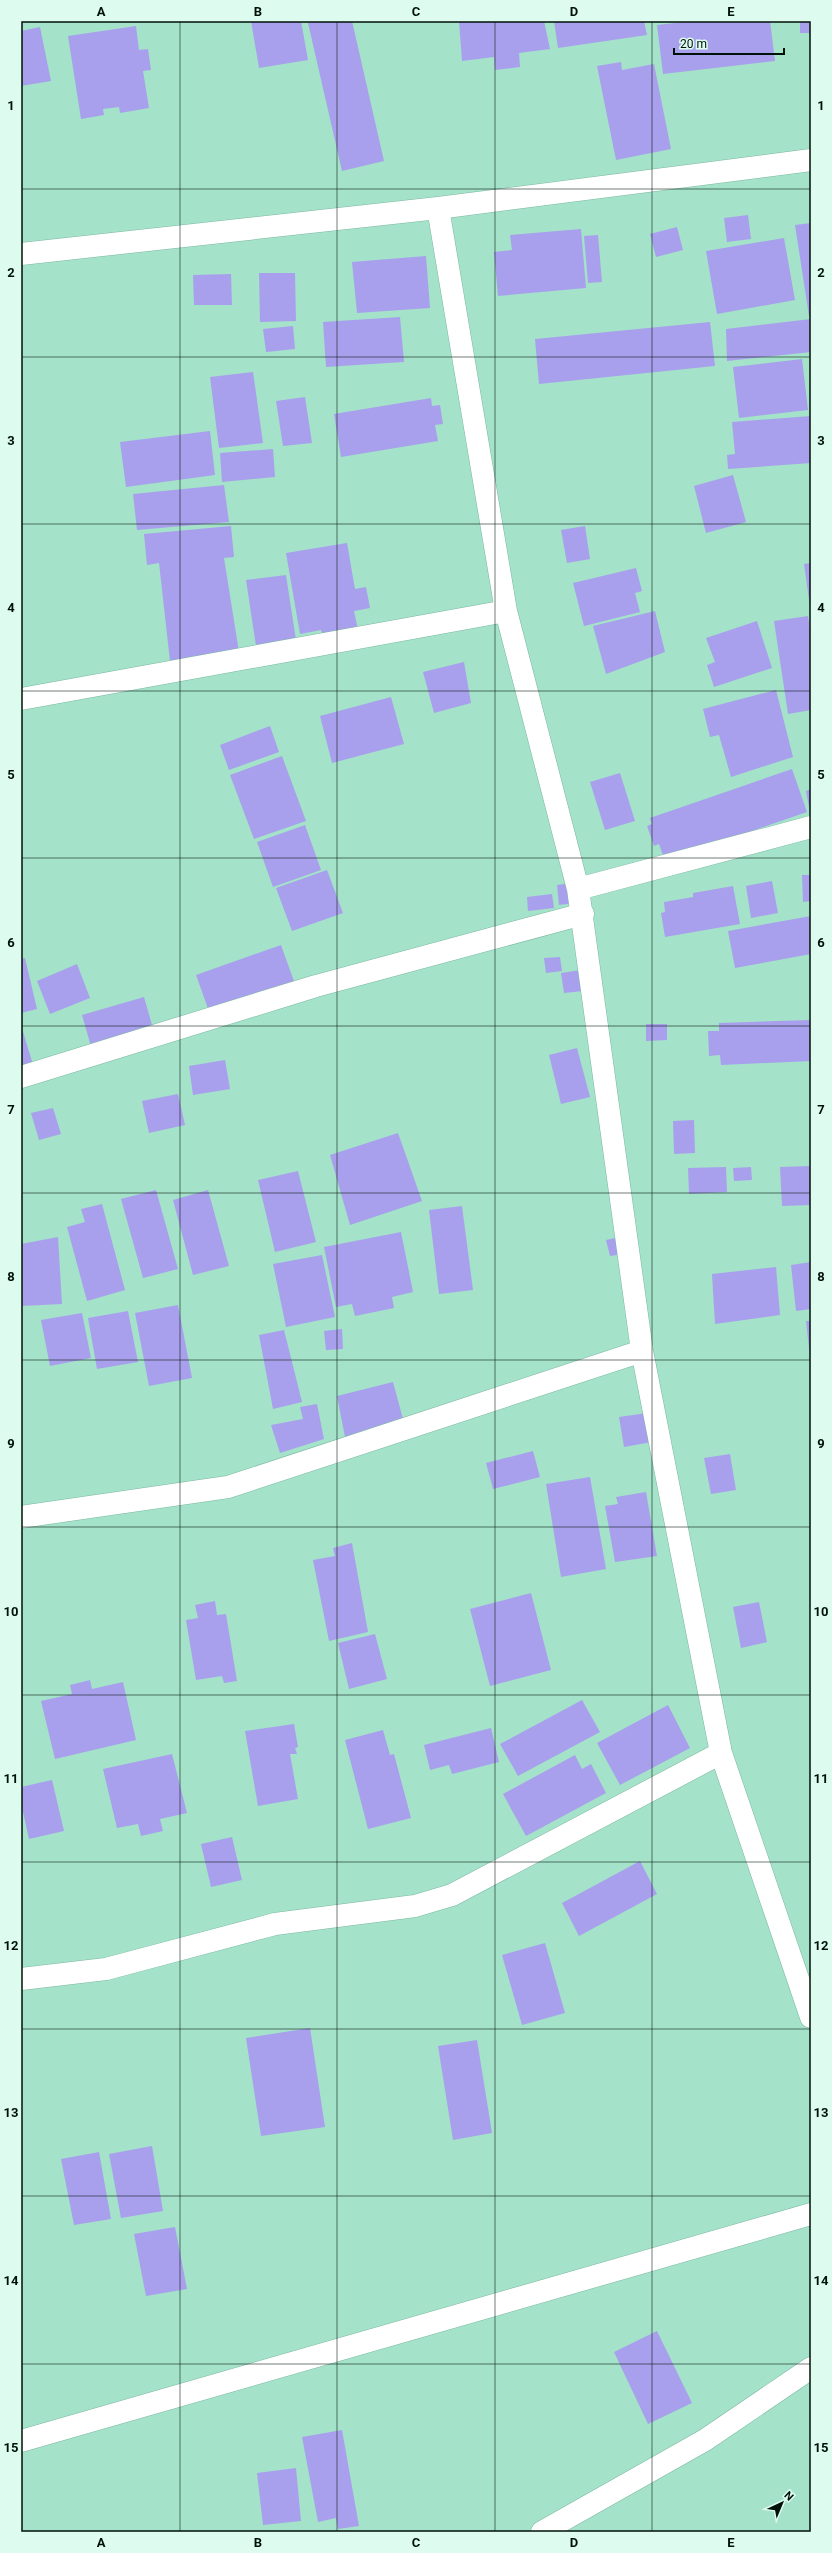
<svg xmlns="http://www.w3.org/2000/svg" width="832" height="2553" font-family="Roboto,sans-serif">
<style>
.building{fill:#a8a0ec}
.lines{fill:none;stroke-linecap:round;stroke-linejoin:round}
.minor-casing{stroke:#7bb8a1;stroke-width:23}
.minor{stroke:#fff;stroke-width:22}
.grid{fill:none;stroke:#001109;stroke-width:1;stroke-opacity:0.55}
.neatline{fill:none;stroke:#001109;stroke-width:1.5}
.grid-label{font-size:13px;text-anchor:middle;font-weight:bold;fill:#001109}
</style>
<rect width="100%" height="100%" fill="#a4e2ca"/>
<path class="building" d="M 251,21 L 301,21 L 308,60 L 259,68 Z
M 315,21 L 352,21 L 384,161 L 342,171 L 308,23 Z
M 459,21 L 544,21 L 550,49 L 519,53 L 520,67 L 495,70 L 494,57 L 462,61 Z
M 554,21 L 644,21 L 647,35 L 558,48 Z
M 693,21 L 770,21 L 775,61 L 663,74 L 657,25 Z
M 800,21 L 811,21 L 811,33 L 800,33 Z
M 136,26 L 139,50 L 148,49 L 151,70 L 143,71 L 149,108 L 120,113 L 119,107 L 103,109 L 104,115 L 81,119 L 68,36 Z
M 40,27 L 51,81 L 21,86 L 21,31 Z
M 621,62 L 622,70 L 654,64 L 671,149 L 616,160 L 597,66 Z
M 748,215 L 751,239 L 727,242 L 724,218 Z
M 811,223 L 811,316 L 809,316 L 795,225 Z
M 677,227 L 683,250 L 656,257 L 650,234 Z
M 581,229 L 586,288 L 498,296 L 494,252 L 512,250 L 510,235 Z
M 598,235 L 602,282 L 588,283 L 584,236 Z
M 784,238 L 795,300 L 717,314 L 706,251 Z
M 426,256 L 430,308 L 357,313 L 352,262 Z
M 259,273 L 295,273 L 296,321 L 260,322 Z
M 231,274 L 232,305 L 194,305 L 193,275 Z
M 400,317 L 404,362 L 326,367 L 323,322 Z
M 811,319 L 811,352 L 727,361 L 726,329 Z
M 710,322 L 715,366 L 539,384 L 535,339 Z
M 293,326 L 295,349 L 266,352 L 263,329 Z
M 802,359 L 808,410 L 739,418 L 733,367 Z
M 253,372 L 263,443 L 219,448 L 210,377 Z
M 305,397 L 312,443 L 283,446 L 276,401 Z
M 431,398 L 432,406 L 440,405 L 443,424 L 435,425 L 438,441 L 341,457 L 334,414 Z
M 811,416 L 811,463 L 728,469 L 727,455 L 735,454 L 732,422 Z
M 210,431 L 215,475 L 126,487 L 120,442 Z
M 273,449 L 275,477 L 222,482 L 220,453 Z
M 733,475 L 746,522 L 706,533 L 694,486 Z
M 224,485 L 229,522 L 137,530 L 133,494 Z
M 231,526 L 234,557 L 224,558 L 239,652 L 170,661 L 159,563 L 147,565 L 144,534 Z
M 585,526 L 590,559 L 567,563 L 561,530 Z
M 347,543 L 355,589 L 366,587 L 370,608 L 354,611 L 358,630 L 323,636 L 321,630 L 300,634 L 286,553 Z
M 811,563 L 811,607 L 810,607 L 804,564 Z
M 636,568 L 642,591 L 635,593 L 640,612 L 584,626 L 573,583 Z
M 286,575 L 296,640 L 256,646 L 246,580 Z
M 655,611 L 665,652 L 606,674 L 593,626 Z
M 808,616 L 811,634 L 811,710 L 788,714 L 774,621 Z
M 757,621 L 772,668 L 714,687 L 707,665 L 715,662 L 706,638 Z
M 464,662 L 471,703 L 434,713 L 423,672 Z
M 776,690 L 793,757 L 731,777 L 719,735 L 710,737 L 703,709 Z
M 391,697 L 404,744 L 332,763 L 320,716 Z
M 270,726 L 279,752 L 229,770 L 220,745 Z
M 282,756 L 306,821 L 254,839 L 230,775 Z
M 792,769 L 807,812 L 665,861 L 659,844 L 654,846 L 647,826 L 652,824 L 650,818 Z
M 620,773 L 635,821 L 605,830 L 590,782 Z
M 811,789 L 811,812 L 810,812 L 806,791 Z
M 305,825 L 321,870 L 273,887 L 257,842 Z
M 327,870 L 343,913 L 292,931 L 276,888 Z
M 802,875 L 811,875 L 811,901 L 803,902 Z
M 772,881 L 778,913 L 751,918 L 746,886 Z
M 572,883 L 575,903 L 559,905 L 557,885 Z
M 733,886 L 740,924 L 665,937 L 661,913 L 665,912 L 664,902 L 693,897 L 693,893 Z
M 552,894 L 554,908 L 528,911 L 527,897 Z
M 811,916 L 811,954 L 735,968 L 728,931 Z
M 281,945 L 295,984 L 210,1014 L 196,975 Z
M 560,957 L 562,971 L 546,973 L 544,958 Z
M 25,958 L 37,1009 L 21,1013 L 21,959 Z
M 77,964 L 90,998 L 50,1014 L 37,981 Z
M 581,970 L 583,991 L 564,993 L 561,973 Z
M 144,997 L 154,1032 L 92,1050 L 82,1015 Z
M 811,1020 L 811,1061 L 721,1065 L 720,1055 L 709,1056 L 708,1031 L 719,1031 L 719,1023 Z
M 646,1024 L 667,1024 L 667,1040 L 646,1041 Z
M 21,1025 L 34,1068 L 21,1072 Z
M 577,1048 L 590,1097 L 561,1104 L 549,1055 Z
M 225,1060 L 230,1089 L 193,1095 L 189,1066 Z
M 178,1094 L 185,1125 L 149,1133 L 142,1101 Z
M 53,1108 L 61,1134 L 39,1140 L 31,1113 Z
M 694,1120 L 695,1153 L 674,1154 L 673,1121 Z
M 398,1133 L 422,1201 L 350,1225 L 330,1155 Z
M 811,1166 L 811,1205 L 782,1206 L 780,1167 Z
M 726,1167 L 727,1192 L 689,1194 L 688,1168 Z
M 751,1167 L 752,1180 L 734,1181 L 733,1168 Z
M 298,1171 L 316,1242 L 275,1252 L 258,1180 Z
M 156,1190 L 178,1269 L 143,1278 L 121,1199 Z
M 208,1190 L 229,1266 L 193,1275 L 173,1200 Z
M 102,1204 L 125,1290 L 87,1301 L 67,1227 L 85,1222 L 81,1209 Z
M 462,1206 L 473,1290 L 439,1294 L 429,1210 Z
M 401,1232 L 413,1292 L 392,1297 L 394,1308 L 355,1316 L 352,1304 L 336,1307 L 324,1247 Z
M 58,1237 L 62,1304 L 21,1306 L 21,1244 Z
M 620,1237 L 624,1254 L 610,1256 L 606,1240 Z
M 322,1255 L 335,1317 L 286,1327 L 273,1264 Z
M 811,1262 L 811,1309 L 796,1311 L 791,1265 Z
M 776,1267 L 780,1315 L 715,1324 L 712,1274 Z
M 178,1305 L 192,1378 L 149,1386 L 135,1313 Z
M 128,1311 L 138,1362 L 97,1369 L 88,1318 Z
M 82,1313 L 91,1358 L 50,1366 L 41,1320 Z
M 806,1321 L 811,1321 L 811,1356 L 810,1356 Z
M 342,1329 L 343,1349 L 326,1350 L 324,1331 Z
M 284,1330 L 302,1402 L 273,1409 L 259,1335 Z
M 393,1382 L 403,1419 L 345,1437 L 337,1396 Z
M 317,1404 L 324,1439 L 280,1453 L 271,1425 L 303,1419 L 300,1407 Z
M 647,1413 L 652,1442 L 624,1447 L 619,1417 Z
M 533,1451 L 540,1477 L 493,1489 L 486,1463 Z
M 730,1454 L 736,1490 L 711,1494 L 704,1458 Z
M 590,1477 L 606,1569 L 561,1577 L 546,1484 Z
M 646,1492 L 657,1556 L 615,1562 L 605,1506 L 618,1504 L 616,1497 Z
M 352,1543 L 368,1632 L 329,1641 L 313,1560 L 335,1556 L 333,1548 Z
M 531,1593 L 551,1670 L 490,1686 L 470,1609 Z
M 215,1601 L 217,1615 L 226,1614 L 237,1681 L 224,1683 L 222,1676 L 196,1680 L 186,1620 L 198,1618 L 195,1605 Z
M 759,1602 L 767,1642 L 741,1648 L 733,1607 Z
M 375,1634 L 387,1679 L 349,1689 L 338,1643 Z
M 90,1680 L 92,1689 L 123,1682 L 136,1740 L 55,1759 L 41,1701 L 72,1694 L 70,1685 Z
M 582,1700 L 600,1732 L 518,1776 L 500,1744 Z
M 668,1705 L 690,1748 L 620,1785 L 597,1743 Z
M 294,1724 L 298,1747 L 295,1748 L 297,1754 L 290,1754 L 298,1799 L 258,1806 L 245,1731 Z
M 491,1728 L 499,1762 L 452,1774 L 449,1765 L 430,1770 L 424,1745 Z
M 383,1730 L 390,1755 L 394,1754 L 411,1818 L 368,1829 L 345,1740 Z
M 172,1754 L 187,1813 L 160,1819 L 163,1831 L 141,1836 L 138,1824 L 117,1828 L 103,1769 Z
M 575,1755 L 582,1769 L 591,1764 L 606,1793 L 526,1836 L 503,1794 Z
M 52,1780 L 64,1831 L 29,1839 L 21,1803 L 21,1787 Z
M 232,1837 L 242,1880 L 211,1887 L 201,1844 Z
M 640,1861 L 657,1894 L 579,1936 L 562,1903 Z
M 545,1943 L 565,2013 L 522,2025 L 502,1955 Z
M 310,2028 L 325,2127 L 261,2136 L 246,2038 Z
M 477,2040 L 492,2133 L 453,2140 L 438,2046 Z
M 152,2146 L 163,2211 L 121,2218 L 109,2154 Z
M 99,2152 L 111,2219 L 74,2225 L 61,2159 Z
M 175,2227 L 187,2289 L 146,2296 L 134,2234 Z
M 657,2331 L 692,2403 L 648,2424 L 614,2352 Z
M 342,2430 L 359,2526 L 338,2529 L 336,2518 L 318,2522 L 302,2437 Z
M 296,2468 L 301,2521 L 263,2525 L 257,2473 Z"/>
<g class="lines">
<g class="minor-casing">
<path id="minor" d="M 438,208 L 506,611
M 21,254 L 438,208 L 811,160
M 21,699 L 506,611 L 578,889
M 811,827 L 578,889 L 642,1351 L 721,1753 L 811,2017
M 21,1077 L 316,986 L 583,914
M 21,1517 L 228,1487 L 642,1351
M 21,1979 L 106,1969 L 275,1924 L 415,1906 L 452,1895 L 721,1753
M 21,2441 L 811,2214
M 542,2532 L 705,2440 L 811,2368"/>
</g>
<use href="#minor" class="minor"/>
</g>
<path class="grid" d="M 180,21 L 180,2532M 337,21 L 337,2532M 495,21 L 495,2532M 652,21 L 652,2532M 21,189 L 811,189M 21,357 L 811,357M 21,524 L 811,524M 21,691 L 811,691M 21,858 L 811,858M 21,1026 L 811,1026M 21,1193 L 811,1193M 21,1360 L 811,1360M 21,1527 L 811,1527M 21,1695 L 811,1695M 21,1862 L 811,1862M 21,2029 L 811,2029M 21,2196 L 811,2196M 21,2364 L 811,2364"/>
<rect width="832" height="2553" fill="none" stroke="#ddfcef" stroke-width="44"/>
<g transform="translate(782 2503) rotate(44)" stroke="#ddfcef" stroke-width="3" paint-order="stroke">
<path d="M0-3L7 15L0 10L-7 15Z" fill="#001109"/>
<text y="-6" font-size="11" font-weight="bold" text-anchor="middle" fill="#001109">N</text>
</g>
<path d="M674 48v6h110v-6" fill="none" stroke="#001109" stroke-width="2"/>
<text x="680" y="48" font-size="12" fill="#001109" stroke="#ddfcef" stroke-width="3" paint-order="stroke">20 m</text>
<rect x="22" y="22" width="788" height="2509" class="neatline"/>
<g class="grid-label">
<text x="101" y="16">A</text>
<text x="258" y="16">B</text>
<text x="416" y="16">C</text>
<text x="574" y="16">D</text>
<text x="731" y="16">E</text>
<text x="11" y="110">1</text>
<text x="821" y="110">1</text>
<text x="11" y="277">2</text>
<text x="821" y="277">2</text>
<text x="11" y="445">3</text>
<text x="821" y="445">3</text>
<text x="11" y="612">4</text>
<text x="821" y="612">4</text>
<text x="11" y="779">5</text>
<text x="821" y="779">5</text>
<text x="11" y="947">6</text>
<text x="821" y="947">6</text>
<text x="11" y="1114">7</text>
<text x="821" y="1114">7</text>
<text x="11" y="1281">8</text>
<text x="821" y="1281">8</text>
<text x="11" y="1448">9</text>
<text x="821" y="1448">9</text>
<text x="11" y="1616">10</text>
<text x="821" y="1616">10</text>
<text x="11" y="1783">11</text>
<text x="821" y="1783">11</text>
<text x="11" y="1950">12</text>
<text x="821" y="1950">12</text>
<text x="11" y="2117">13</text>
<text x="821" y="2117">13</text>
<text x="11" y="2285">14</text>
<text x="821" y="2285">14</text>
<text x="11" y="2452">15</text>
<text x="821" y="2452">15</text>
<text x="101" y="2547">A</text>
<text x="258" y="2547">B</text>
<text x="416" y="2547">C</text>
<text x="574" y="2547">D</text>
<text x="731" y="2547">E</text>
</g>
</svg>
